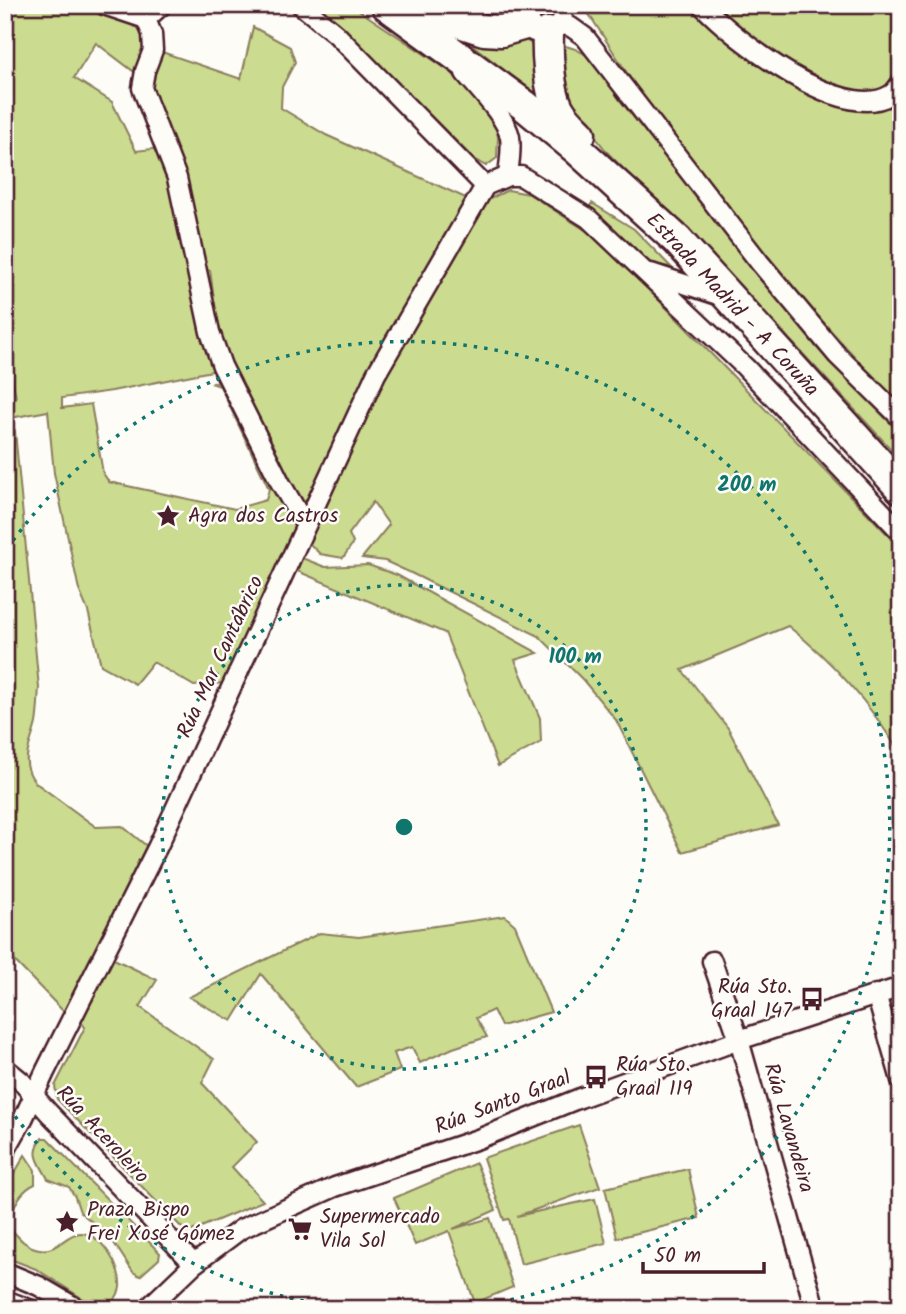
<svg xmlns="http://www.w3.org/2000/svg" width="906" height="1314" font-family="Kalam,sans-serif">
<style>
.green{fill:#cbdb8f;stroke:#8a7d5d;stroke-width:2}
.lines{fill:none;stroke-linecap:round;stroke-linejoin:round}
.minor-casing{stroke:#4a1f2b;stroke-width:23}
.trunk-casing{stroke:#4a1f2b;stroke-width:35}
.minor{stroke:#fdfcf7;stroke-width:18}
.trunk{stroke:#fdfcf7;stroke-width:30}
.ring{fill:none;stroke:#0f766e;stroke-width:3.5;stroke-dasharray:3.5 7}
.labels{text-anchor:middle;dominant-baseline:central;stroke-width:5;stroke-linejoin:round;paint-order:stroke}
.street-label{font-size:21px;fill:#4a1f2b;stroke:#fdfcf7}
.poi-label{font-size:21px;fill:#4a1f2b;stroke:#fdfcf7;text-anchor:start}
.centre{fill:#0f766e;stroke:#fdfcf7;stroke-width:3.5}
.ring-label{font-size:21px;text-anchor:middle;font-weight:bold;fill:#0f766e;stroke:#fdfcf7;stroke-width:5;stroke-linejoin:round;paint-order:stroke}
</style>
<rect width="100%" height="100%" fill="#fdfcf7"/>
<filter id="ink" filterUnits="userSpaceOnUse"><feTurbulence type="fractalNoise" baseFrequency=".0143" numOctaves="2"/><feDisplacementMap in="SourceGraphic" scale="14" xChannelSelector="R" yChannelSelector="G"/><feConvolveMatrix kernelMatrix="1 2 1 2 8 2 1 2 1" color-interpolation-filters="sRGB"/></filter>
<g filter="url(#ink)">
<path class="green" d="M 5,5 L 92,5 L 142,25 L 146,44 L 137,74 L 96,43 L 74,78 L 112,102 L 136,151 L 160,148 L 177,197 L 217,370 L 112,391 L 62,398 L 62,408 L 91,404 L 103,473 L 109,482 L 235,509 L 266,500 L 269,489 L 220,386 L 211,383 L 225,382 L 295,521 L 294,534 L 223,683 L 194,686 L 153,662 L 135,684 L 101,665 L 88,611 L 79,590 L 54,473 L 48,411 L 5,419 L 5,400 L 16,398 L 5,339 Z
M 312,5 L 351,5 L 451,72 L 494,120 L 498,137 L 497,158 L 486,166 L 475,160 L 375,60 Z
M 583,5 L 901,5 L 901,407 L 777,272 L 642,96 Z
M 253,27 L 290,47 L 295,62 L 282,87 L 281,108 L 326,135 L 468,199 L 306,510 L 228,358 L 216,314 L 210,270 L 201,270 L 150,93 L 148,71 L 159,51 L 241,79 Z
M 452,29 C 470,31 523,32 533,46 C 543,59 542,85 544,101 Z
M 558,45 C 593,48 602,73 619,99 L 817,348 L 901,434 L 901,460 L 781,330 L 607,152 L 587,126 L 563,103 Z
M 508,190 L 529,194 L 599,239 L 901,548 L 901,755 C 871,705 834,662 788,626 L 682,670 L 728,728 L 778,825 L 682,852 L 616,720 L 583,680 L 539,636 L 411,573 L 385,561 L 362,558 L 389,525 L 373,502 L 349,534 L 353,543 L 343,558 L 320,554 L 307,541 L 383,374 L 481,203 Z
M 592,203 L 634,229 L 671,267 L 652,264 L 587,210 Z
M 15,431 L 39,688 C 38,699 38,712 36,723 C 31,745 18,762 36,783 L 96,827 L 122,826 L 148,847 L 119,907 L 64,1012 L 5,951 L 5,587 L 11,585 L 5,547 L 5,444 Z
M 302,558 L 325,567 L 368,565 L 397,575 L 538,653 L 515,660 L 540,718 L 541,742 L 498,766 L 445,633 L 297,571 Z
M 505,916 L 515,925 L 551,1012 L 501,1026 L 493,1010 L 476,1018 L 487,1037 L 453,1048 L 420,1063 L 412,1047 L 394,1053 L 400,1070 L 356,1087 L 261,974 L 232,1021 L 189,997 L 320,933 L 359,937 Z
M 114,959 L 157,980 L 140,1007 L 214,1059 L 202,1083 L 257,1142 L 232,1167 L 263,1201 L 187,1233 L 57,1099 L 55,1086 L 85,1027 L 81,1022 Z
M 579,1125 L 600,1187 L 517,1216 L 595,1199 L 606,1243 L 521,1264 L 509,1219 L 504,1220 L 483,1158 Z
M 42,1138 L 47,1138 L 160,1253 L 159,1259 L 140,1276 L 133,1272 L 110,1237 L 80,1212 L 75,1197 L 69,1187 L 48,1179 C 40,1163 30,1155 42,1138 Z
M 25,1155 L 35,1170 L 35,1184 C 24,1189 16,1200 13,1212 L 5,1214 L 5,1190 Z
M 476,1163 L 496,1210 L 453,1229 L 490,1218 L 513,1287 L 475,1303 L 449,1231 L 415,1245 L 394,1198 Z
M 688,1169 L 699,1218 L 617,1238 L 605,1188 Z
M 5,1224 C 16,1232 21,1244 35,1248 C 57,1255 64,1234 80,1233 C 101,1233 122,1267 120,1287 C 119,1297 109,1307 99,1309 L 36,1269 L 5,1257 Z"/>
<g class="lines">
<g class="minor-casing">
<path id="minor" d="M 104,5 L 146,19 L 152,34 L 153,50 L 145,71 L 142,88 L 177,178 L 210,332 L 222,366 L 280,482 L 301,518 L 307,522
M 301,5 L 336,34 L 485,186 L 508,176 L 521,176 L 588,218 L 745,367 L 901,532
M 524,5 C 513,42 571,44 562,5
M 702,5 C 734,39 842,124 890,95 C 894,93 898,87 901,83
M 146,19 L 162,5
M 560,24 L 571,27 L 585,37 L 760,263 L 837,355 L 901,418
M 465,73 C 478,89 506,117 510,137 C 512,150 509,164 508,176
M 651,273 L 724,297
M 712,961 L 739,1040 L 815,1309
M 876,994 L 901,1080
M 5,1068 L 21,1081 L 49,1113 L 194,1264
M 5,1151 L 22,1121 L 45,1072 L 158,846 L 376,374 L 485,186
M 5,1272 L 39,1286 L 78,1309
M 5,1300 L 29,1309
M 147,1309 L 194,1264 L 241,1229 L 335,1187 L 478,1139 L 580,1098 L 739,1040 L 901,987"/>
</g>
<g class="trunk-casing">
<path id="trunk" d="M 387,5 L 524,105 L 577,149 L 677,240 L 901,488
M 399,5 L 411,6 L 484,30 L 501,31 L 525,24
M 548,33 C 547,53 549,90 558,108 C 563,118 572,126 580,134"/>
</g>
<use href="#minor" class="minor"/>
<use href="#trunk" class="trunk"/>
</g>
</g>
<g class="ring">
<circle cx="404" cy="827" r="242"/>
<path d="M345 1308A485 485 0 0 1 7 1105M7 549A485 485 0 1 1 463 1308"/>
</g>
<defs>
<g id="sight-bare" transform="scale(1.89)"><path d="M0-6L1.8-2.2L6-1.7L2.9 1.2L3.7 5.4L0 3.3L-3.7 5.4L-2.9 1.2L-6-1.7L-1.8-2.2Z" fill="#4a1f2b" stroke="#fdfcf7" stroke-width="2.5" paint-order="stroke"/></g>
<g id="bus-bare" transform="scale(1.89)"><path d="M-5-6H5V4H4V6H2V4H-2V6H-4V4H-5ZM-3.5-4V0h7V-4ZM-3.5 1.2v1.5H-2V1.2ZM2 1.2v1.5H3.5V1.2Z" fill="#4a1f2b" stroke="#fdfcf7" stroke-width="2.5" paint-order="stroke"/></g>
<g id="supermarket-bare" transform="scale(1.89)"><path d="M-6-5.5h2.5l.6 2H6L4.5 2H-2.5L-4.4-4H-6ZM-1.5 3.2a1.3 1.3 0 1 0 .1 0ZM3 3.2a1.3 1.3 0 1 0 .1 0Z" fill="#4a1f2b" stroke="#fdfcf7" stroke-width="2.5" paint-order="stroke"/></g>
</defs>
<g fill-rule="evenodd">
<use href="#sight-bare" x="168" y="516"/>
<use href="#bus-bare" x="812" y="999"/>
<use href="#bus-bare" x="596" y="1077"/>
<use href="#sight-bare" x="67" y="1222"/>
<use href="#supermarket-bare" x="300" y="1229"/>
</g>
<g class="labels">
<g class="street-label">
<text transform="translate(732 305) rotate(47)">Estrada Madrid - A Coruña</text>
<text transform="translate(221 657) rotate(-65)">Rúa Mar Cantábrico</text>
<text transform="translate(503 1103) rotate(-21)">Rúa Santo Graal</text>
<text transform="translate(788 1128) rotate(74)">Rúa Lavandeira</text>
<text transform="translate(102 1135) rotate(47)">Rúa Aceroleiro</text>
</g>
<g class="poi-label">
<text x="188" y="516">Agra dos Castros</text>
<text x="792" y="987" text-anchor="end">Rúa Sto.<tspan x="792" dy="24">Graal 147</tspan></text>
<text x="616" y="1065">Rúa Sto.<tspan x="616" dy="24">Graal 119</tspan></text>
<text x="87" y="1210">Praza Bispo<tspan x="87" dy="24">Frei Xosé Gómez</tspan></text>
<text x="320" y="1217">Supermercado<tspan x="320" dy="24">Vila Sol</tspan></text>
</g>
</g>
<circle cx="404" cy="827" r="10" class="centre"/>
<g class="ring-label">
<text x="747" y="491">200 m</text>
<text x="575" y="663">100 m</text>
</g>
<rect width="906" height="1314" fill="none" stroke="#fdfcf7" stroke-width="28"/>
<rect x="14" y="14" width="878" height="1286" fill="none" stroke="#4a1f2b" stroke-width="2.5" filter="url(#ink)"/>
<path d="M643 1262v10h121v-10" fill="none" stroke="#4a1f2b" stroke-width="3.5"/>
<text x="654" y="1262" font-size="21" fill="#4a1f2b" stroke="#fdfcf7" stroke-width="5" paint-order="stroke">50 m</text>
</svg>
